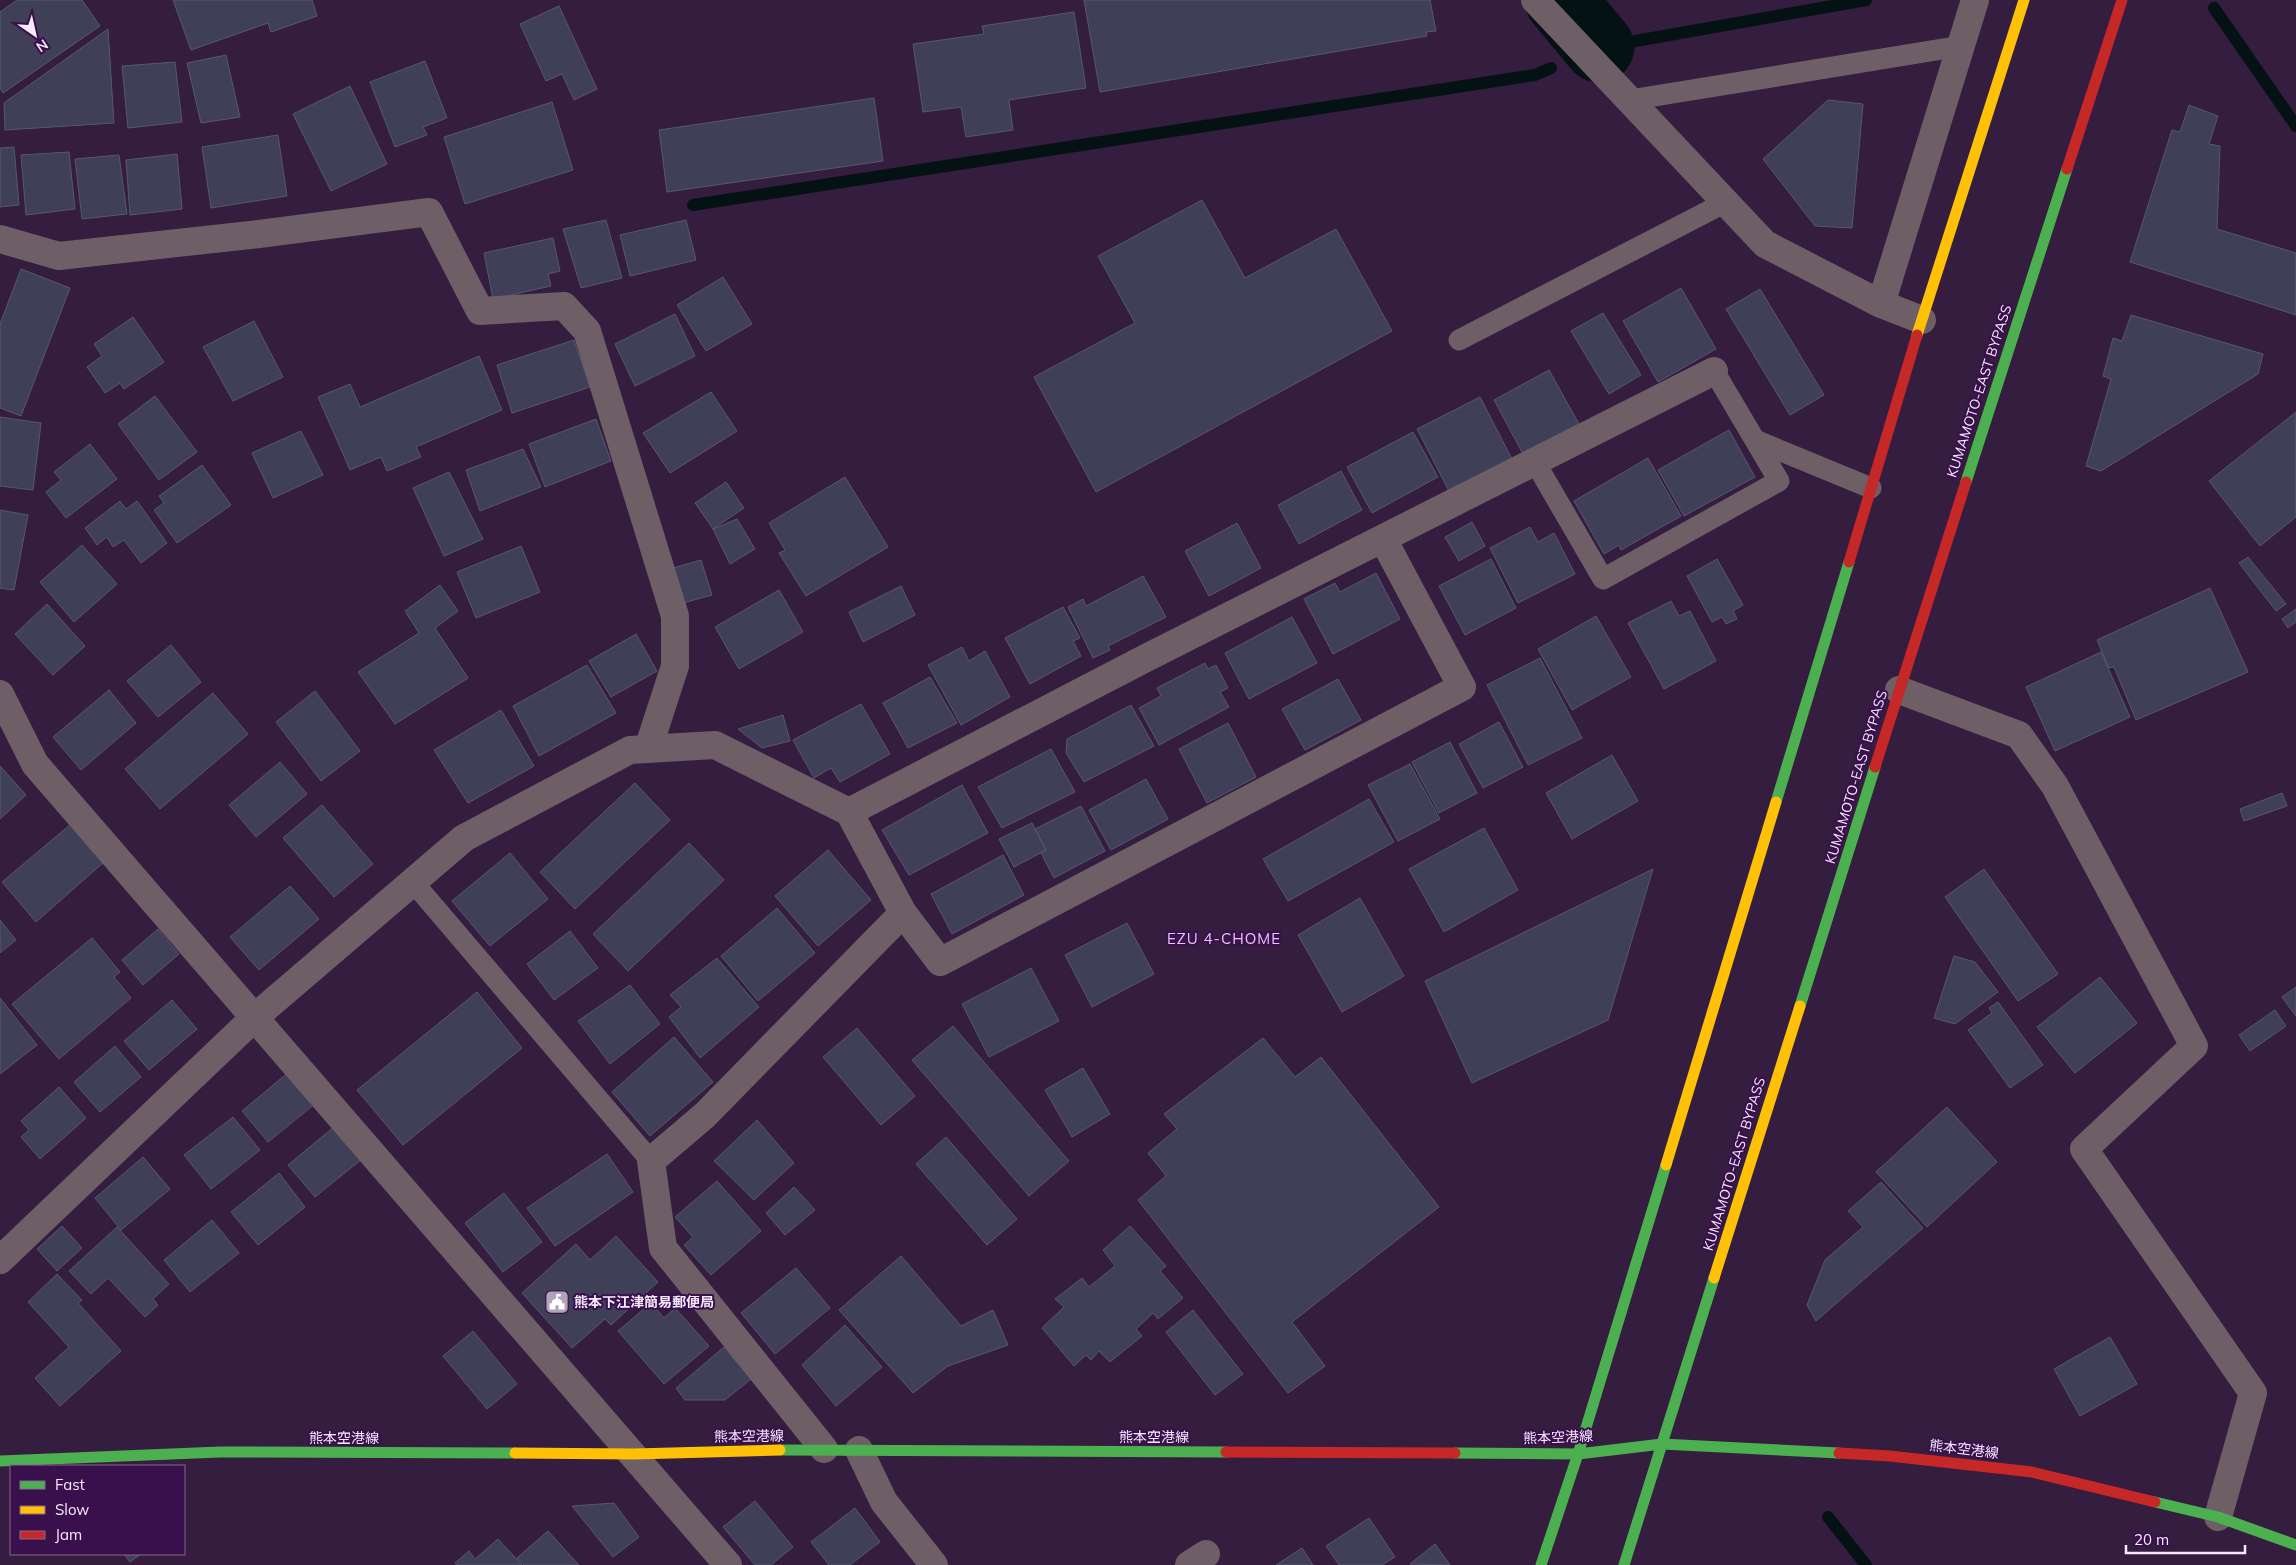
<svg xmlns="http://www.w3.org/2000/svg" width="2296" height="1565" font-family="Mulish,'Noto Sans JP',sans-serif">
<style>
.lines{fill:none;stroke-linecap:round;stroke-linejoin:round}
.stream{stroke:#051214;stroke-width:12}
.river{stroke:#051214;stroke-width:71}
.building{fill:#3f3f58;stroke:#575771}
.lane{stroke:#6d5f65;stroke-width:21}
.street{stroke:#6d5f65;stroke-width:28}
.fast{stroke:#4caf50;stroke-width:11}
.slow{stroke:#ffc107;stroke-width:11}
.jam{stroke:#c62828;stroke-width:11}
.labels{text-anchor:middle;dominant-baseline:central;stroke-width:4;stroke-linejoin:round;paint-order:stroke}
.street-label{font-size:14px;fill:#f7e9ff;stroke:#39104b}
.poi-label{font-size:14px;font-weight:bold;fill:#f7e9ff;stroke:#39104b;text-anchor:start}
.neighbourhood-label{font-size:15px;letter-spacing:1px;fill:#e6c3fb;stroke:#39104b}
</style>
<rect width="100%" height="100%" fill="#341d3e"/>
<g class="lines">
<path class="stream" d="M 2214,8 L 2296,126
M 1596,48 L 1866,0
M 693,205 L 1535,75 L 1551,68
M 1828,1517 L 1866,1565"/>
<path class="river" d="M 1560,0 L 1599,47"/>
</g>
<path class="building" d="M 17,0 L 82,0 L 100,26 L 3,93 L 0,88 L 0,12 Z
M 173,0 L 312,0 L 317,16 L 271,32 L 268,23 L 191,50 Z
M 1084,0 L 1430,0 L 1436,31 L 1426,32 L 1427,36 L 1100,92 Z
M 559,6 L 597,89 L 574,100 L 562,74 L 546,81 L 520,24 Z
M 1074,12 L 1086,88 L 1009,100 L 1013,130 L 966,137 L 961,107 L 923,112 L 913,44 L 984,34 L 982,26 Z
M 108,29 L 114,123 L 5,130 L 4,103 Z
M 226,55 L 240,117 L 201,123 L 187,63 Z
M 425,61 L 447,118 L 423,127 L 427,135 L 395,147 L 370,82 Z
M 175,62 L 182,122 L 128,128 L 122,66 Z
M 350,86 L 387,164 L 331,191 L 293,114 Z
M 874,98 L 883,161 L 667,192 L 659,130 Z
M 1828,100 L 1863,104 L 1852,228 L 1815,226 L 1763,159 Z
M 552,102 L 573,170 L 465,204 L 444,137 Z
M 2189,105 L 2218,116 L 2209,144 L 2220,146 L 2217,229 L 2296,253 L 2296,315 L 2130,262 L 2172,130 L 2180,132 Z
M 278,135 L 287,196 L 211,208 L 202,147 Z
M 14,147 L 19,205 L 0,207 L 0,148 Z
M 69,152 L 75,209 L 26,215 L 21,155 Z
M 177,154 L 182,209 L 130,215 L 126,160 Z
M 119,155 L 127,214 L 82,219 L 75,159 Z
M 1202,200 L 1245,278 L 1336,229 L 1392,331 L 1096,492 L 1034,377 L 1135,323 L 1098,256 Z
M 606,220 L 622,278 L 581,288 L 563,229 Z
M 686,220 L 696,260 L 630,276 L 620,235 Z
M 553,238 L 560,271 L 548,274 L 551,286 L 493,299 L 484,253 Z
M 21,269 L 70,288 L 21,416 L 0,408 L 0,324 Z
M 723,277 L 752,324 L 706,351 L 677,305 Z
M 1681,288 L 1716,349 L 1658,382 L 1623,321 Z
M 1760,289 L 1824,395 L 1790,415 L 1726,309 Z
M 1603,313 L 1641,375 L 1609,394 L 1571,331 Z
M 675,314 L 695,356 L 635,386 L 615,344 Z
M 2131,315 L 2263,354 L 2258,374 L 2101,471 L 2086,466 L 2111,379 L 2103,376 L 2113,338 L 2122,341 Z
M 133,317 L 164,362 L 124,389 L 120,383 L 105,393 L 87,367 L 102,356 L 94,344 Z
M 254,321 L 283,377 L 233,401 L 203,347 Z
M 574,340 L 590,387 L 512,413 L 497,365 Z
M 479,356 L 502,410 L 416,447 L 421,457 L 387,471 L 381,457 L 350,470 L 318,397 L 350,384 L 360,407 Z
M 1549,370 L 1579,424 L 1523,454 L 1494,400 Z
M 711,392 L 737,431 L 670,473 L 643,433 Z
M 155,396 L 197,452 L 159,480 L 118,424 Z
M 1480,397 L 1513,461 L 1450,493 L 1417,429 Z
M 2296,412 L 2296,517 L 2260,546 L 2209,481 Z
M 0,417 L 41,423 L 33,490 L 0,486 Z
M 596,419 L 611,461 L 545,487 L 529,444 Z
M 1729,430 L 1755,477 L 1684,516 L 1658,470 Z
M 301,431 L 323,475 L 273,498 L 252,453 Z
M 1413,432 L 1438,477 L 1372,513 L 1347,467 Z
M 90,444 L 117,479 L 66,518 L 46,492 L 61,480 L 54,472 Z
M 523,449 L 541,487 L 480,511 L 466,470 Z
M 1648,458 L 1681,516 L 1621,550 L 1619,545 L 1604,554 L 1574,501 Z
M 202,465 L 231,505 L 177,543 L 154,510 L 164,503 L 159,496 Z
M 1341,471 L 1362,510 L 1299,544 L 1278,505 Z
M 449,472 L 483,539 L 444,556 L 413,488 Z
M 845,477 L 888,547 L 806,596 L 779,553 L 785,550 L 769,523 Z
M 726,482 L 744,508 L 713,529 L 695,503 Z
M 120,501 L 126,509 L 137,501 L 167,543 L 141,563 L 124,540 L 113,547 L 107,537 L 97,545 L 85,528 Z
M 0,510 L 28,515 L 14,590 L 0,588 Z
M 737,519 L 755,549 L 730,564 L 713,529 Z
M 1472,522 L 1485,546 L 1459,561 L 1445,537 Z
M 1237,523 L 1261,568 L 1209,596 L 1185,551 Z
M 1530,527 L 1538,542 L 1554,533 L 1575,574 L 1518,603 L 1490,548 Z
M 82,545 L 117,584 L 74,622 L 40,582 Z
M 521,546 L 540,592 L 476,618 L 457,572 Z
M 2248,557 L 2286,604 L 2276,611 L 2239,563 Z
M 1491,559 L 1516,608 L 1465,635 L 1439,586 Z
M 1717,559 L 1743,605 L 1733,611 L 1737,619 L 1726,624 L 1722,617 L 1712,622 L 1687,576 Z
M 701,560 L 712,595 L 683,603 L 673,568 Z
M 1376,573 L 1400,619 L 1333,654 L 1304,599 L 1335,583 L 1340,592 Z
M 1143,576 L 1166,617 L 1108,646 L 1110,650 L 1093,658 L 1068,607 L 1083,599 L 1086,606 Z
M 440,585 L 458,611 L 435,628 L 468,678 L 395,724 L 358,672 L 419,633 L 405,611 Z
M 901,586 L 915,615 L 863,642 L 849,612 Z
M 2210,588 L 2248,672 L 2136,720 L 2114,667 L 2109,668 L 2097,640 Z
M 779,590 L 803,632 L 739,669 L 715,627 Z
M 1671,601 L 1679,616 L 1690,611 L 1716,661 L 1664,689 L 1628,623 Z
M 47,604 L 85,646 L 53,675 L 15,634 Z
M 1063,607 L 1080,638 L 1073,641 L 1081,656 L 1030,684 L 1005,638 Z
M 2296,609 L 2296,622 L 2288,628 L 2282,619 Z
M 1596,616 L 1631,677 L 1572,710 L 1538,649 Z
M 1292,617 L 1317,663 L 1249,699 L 1225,653 Z
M 636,634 L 657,671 L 611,697 L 589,661 Z
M 171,645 L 201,682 L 158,717 L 127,681 Z
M 962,647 L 969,661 L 985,651 L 1010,697 L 961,725 L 928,665 Z
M 2101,652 L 2130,717 L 2055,751 L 2026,687 Z
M 1540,658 L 1582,738 L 1528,765 L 1487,685 Z
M 1205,663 L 1208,669 L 1216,665 L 1228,688 L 1220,692 L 1229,707 L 1159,745 L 1139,708 L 1161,696 L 1157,688 Z
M 587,665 L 616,713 L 539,756 L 513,706 Z
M 930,677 L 957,723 L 908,748 L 883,703 Z
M 1338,679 L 1361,720 L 1305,750 L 1282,709 Z
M 109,690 L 136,723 L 81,770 L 53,737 Z
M 315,691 L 360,751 L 321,781 L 276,722 Z
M 213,693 L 248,734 L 160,809 L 125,769 Z
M 861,704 L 890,754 L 840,782 L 831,768 L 814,778 L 793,740 Z
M 1131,705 L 1154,746 L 1084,782 L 1066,753 L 1067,739 Z
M 501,710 L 534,766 L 468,803 L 434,750 Z
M 783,715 L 790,741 L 762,748 L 738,729 Z
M 1499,722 L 1523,767 L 1483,788 L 1459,744 Z
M 1228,723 L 1256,777 L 1207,803 L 1179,749 Z
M 1450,742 L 1477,793 L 1439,813 L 1412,762 Z
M 1051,749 L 1075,792 L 1002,828 L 978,787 Z
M 1612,755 L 1638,801 L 1572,839 L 1546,793 Z
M 280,762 L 307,794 L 256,837 L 229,805 Z
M 1410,764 L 1440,819 L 1398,841 L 1368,785 Z
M 0,766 L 26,795 L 0,819 Z
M 1146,779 L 1168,819 L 1111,850 L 1089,810 Z
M 635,783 L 670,820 L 575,909 L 540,872 Z
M 962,785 L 988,833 L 909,875 L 882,830 Z
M 2282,793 L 2287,806 L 2244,821 L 2240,809 Z
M 1369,799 L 1394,842 L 1288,901 L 1263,859 Z
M 322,805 L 373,864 L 334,897 L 283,838 Z
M 1081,806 L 1105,851 L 1054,878 L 1041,853 L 1046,850 L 1035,829 Z
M 1032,823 L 1046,850 L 1014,867 L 999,839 Z
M 71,824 L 104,862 L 36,922 L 2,882 Z
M 1484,828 L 1518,890 L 1444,932 L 1409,869 Z
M 689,843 L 724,880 L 628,971 L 593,934 Z
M 828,850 L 871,900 L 818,946 L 775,896 Z
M 510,853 L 548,899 L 490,946 L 452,901 Z
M 1003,855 L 1024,895 L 952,934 L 931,894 Z
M 1653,869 L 1608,1020 L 1472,1083 L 1425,981 Z
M 1984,869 L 2058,974 L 2018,1001 L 1945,897 Z
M 290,886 L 319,919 L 259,970 L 230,937 Z
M 1360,898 L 1404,976 L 1342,1012 L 1298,935 Z
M 777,908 L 815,953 L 758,1001 L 721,956 Z
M 0,920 L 16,940 L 0,953 Z
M 1127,923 L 1154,974 L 1092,1007 L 1065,955 Z
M 158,929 L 179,954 L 143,985 L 122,960 Z
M 570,931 L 598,968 L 554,1000 L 527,964 Z
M 92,938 L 120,972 L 114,977 L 131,998 L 59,1059 L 12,1004 Z
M 1954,956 L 1975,962 L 1998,992 L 1955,1024 L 1934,1018 Z
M 717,958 L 759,1007 L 700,1058 L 669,1017 L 681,1007 L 670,995 Z
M 1031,968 L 1059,1021 L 989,1057 L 962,1004 Z
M 2100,977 L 2137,1023 L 2075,1073 L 2037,1027 Z
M 630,985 L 660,1024 L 610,1064 L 578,1021 Z
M 2296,987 L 2296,1016 L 2282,997 Z
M 477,992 L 522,1048 L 403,1145 L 357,1090 Z
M 0,998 L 37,1045 L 0,1074 Z
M 172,1000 L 197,1029 L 149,1070 L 124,1041 Z
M 1998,1002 L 2043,1065 L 2010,1088 L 1968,1030 L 1992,1013 L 1989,1008 Z
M 2275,1010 L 2286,1026 L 2250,1051 L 2239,1035 Z
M 953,1026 L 1069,1161 L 1029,1196 L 912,1060 Z
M 857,1028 L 915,1096 L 881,1125 L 823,1057 Z
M 674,1037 L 713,1082 L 650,1136 L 612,1092 Z
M 1263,1038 L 1295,1077 L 1321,1057 L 1439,1207 L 1292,1322 L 1325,1366 L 1288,1393 L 1138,1200 L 1166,1176 L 1148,1153 L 1177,1129 L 1164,1114 Z
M 115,1046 L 141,1077 L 100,1112 L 74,1082 Z
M 1083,1068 L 1110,1114 L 1072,1137 L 1045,1090 Z
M 290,1071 L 316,1103 L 268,1142 L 242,1111 Z
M 59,1087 L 86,1118 L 40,1159 L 21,1137 L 29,1130 L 21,1121 Z
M 1947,1107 L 1997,1162 L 1927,1227 L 1876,1172 Z
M 233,1117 L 260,1150 L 211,1189 L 184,1155 Z
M 757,1120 L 794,1163 L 754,1200 L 714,1161 Z
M 335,1126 L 362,1159 L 315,1197 L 288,1165 Z
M 946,1137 L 1017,1219 L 987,1245 L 916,1164 Z
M 607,1154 L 633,1192 L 555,1246 L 527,1208 Z
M 143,1157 L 170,1189 L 121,1230 L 95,1198 Z
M 279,1173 L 305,1207 L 258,1245 L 231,1212 Z
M 717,1181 L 761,1231 L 711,1275 L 684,1245 L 693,1237 L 675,1217 Z
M 1881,1182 L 1923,1228 L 1816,1321 L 1807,1305 L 1825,1260 L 1863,1227 L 1848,1211 Z
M 794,1187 L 815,1210 L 785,1235 L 766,1213 Z
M 504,1193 L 542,1242 L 503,1272 L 465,1223 Z
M 212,1220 L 239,1253 L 190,1292 L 164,1260 Z
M 62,1226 L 82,1248 L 57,1271 L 37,1249 Z
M 1130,1226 L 1166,1266 L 1160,1271 L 1183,1298 L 1158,1319 L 1153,1313 L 1136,1329 L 1142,1336 L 1110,1362 L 1099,1351 L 1091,1360 L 1086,1355 L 1074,1366 L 1042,1328 L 1064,1307 L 1055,1299 L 1082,1278 L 1089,1287 L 1115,1266 L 1103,1250 Z
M 117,1227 L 169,1284 L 153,1299 L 158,1305 L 145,1317 L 108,1278 L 91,1294 L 69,1271 Z
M 616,1236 L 658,1282 L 611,1325 L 605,1319 L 572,1348 L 522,1293 L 576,1244 L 590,1260 Z
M 901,1256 L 961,1326 L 993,1310 L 1008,1345 L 948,1366 L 913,1393 L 839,1310 Z
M 796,1268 L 830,1308 L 775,1354 L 741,1313 Z
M 57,1274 L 82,1300 L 78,1303 L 121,1351 L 60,1406 L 35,1378 L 69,1347 L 28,1302 Z
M 651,1303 L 664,1318 L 675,1308 L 709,1346 L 664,1384 L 618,1331 Z
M 1193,1310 L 1243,1374 L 1215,1395 L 1166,1332 Z
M 845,1325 L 882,1367 L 836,1406 L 802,1365 Z
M 473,1331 L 517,1384 L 487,1409 L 443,1356 Z
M 2110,1337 L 2137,1384 L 2080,1416 L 2054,1369 Z
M 724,1347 L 751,1379 L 725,1400 L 685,1400 L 676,1388 Z
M 755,1501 L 793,1547 L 771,1565 L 755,1565 L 723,1527 Z
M 614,1503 L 639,1537 L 613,1557 L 572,1506 Z
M 855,1508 L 880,1542 L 850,1565 L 829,1565 L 811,1542 Z
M 1369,1518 L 1395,1557 L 1382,1565 L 1339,1565 L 1326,1546 Z
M 548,1531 L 579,1565 L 524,1565 L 517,1558 Z
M 498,1539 L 522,1565 L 457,1565 L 455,1563 L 469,1551 L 475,1559 Z
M 1435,1544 L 1450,1565 L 1410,1564 Z
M 1302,1548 L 1313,1565 L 1276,1565 Z
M 124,1554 L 141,1554 L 130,1562 Z"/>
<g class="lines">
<path class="lane" d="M 1630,100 L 1961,46
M 1459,340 L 1726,202
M 1755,440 L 1871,488
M 1535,462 L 1603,579 L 1779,481 L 1714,371
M 413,882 L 651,1161"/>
<path class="street" d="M 1535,0 L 1765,244 L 1881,304 L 1922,320
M 0,239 L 59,256 L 259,234 L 429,212 L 480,311 L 564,306 L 587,331 L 675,616 L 675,666 L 648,749
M 1881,304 L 1975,0
M 1899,690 L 2019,735 L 2055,786 L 2194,1046 L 2084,1149 L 2253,1393 L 2218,1517
M 0,694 L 35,764 L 728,1565
M 849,812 L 903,913 L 940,962 L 1462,687 L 1383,539
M 0,1260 L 255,1017 L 464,838 L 630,750 L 715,745 L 849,812 L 1146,658 L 1714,371
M 824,1449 L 663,1248 L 651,1161 L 705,1115 L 903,913
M 859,1450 L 884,1502 L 934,1565
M 1189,1565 L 1206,1554"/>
<path class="fast" d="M 1966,482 L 2067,169
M 1776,802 L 1849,562
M 1800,1006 L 1875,767
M 780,1450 L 1226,1452
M 1455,1453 L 1578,1454 L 1662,1444 L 1839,1453
M 0,1461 L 220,1452 L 515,1453
M 2155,1502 L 2218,1517 L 2296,1545
M 1541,1565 L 1578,1454 L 1666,1165
M 1624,1565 L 1714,1278"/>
<path class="slow" d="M 1917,335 L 2024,0
M 1666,1165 L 1776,802
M 1714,1278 L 1800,1006
M 515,1453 L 634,1454 L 780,1450"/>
<path class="jam" d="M 2067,169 L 2122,0
M 1849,562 L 1917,335
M 1875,767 L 1966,482
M 1226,1452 L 1455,1453
M 1839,1453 L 1890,1456 L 2032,1472 L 2155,1502"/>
</g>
<defs>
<g id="civic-square" transform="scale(1.25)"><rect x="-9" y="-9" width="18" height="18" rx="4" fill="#b3a2bb" stroke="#39104b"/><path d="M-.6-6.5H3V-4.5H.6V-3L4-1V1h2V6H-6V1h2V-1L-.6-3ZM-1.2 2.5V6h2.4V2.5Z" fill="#fff"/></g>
</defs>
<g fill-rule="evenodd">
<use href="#civic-square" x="557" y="1302"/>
</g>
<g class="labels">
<g class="street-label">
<text transform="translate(1979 391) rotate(-72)">KUMAMOTO-EAST BYPASS</text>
<text transform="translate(1856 777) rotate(-73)">KUMAMOTO-EAST BYPASS</text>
<text transform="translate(1734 1164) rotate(-73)">KUMAMOTO-EAST BYPASS</text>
<text transform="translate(749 1436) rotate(-1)">熊本空港線</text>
<text x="1154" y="1437">熊本空港線</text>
<text transform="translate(1558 1437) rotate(-2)">熊本空港線</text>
<text x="344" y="1438">熊本空港線</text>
<text transform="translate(1964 1449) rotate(7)">熊本空港線</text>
</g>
<g class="poi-label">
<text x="574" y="1302">熊本下江津簡易郵便局</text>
</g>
<g class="neighbourhood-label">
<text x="1224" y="938">EZU 4-CHOME</text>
</g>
</g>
<rect x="10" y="1465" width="175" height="90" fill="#39104b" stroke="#856793"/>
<rect x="20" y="1481" width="25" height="8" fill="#4caf50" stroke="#856793"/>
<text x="55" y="1490" font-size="15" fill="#f7e9ff">Fast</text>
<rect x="20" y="1506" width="25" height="8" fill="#ffc107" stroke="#856793"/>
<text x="55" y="1515" font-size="15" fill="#f7e9ff">Slow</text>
<rect x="20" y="1531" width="25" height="8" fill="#c62828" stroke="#856793"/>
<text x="55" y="1540" font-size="15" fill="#f7e9ff">Jam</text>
<g transform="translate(35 35) rotate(146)" stroke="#39104b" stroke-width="4" paint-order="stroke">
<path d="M0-4L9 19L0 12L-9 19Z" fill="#f7e9ff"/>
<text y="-8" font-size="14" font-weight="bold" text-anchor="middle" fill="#f7e9ff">N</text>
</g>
<path d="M2126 1545v8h119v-8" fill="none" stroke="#f7e9ff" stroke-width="2.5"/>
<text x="2134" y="1545" font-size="15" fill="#f7e9ff" stroke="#39104b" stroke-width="4" paint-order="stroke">20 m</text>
</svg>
